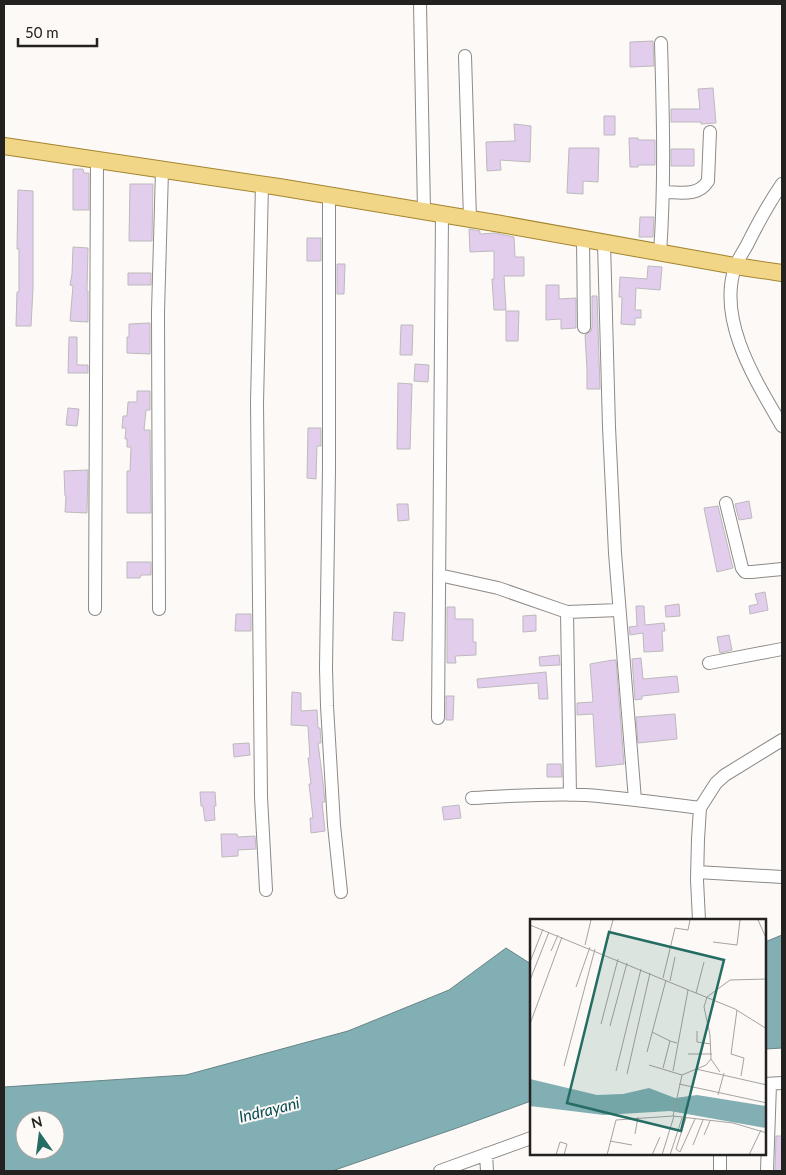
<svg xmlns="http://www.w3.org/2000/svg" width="786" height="1175" font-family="Lato,sans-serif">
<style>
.water{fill:#82afb3;stroke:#668587;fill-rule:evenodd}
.building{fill:#e2cdec;stroke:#bcbabd}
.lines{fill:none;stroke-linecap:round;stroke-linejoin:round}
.minor-casing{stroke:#8d8a87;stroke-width:14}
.major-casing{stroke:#a4852f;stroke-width:18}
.minor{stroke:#fff;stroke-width:12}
.major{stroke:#f2d687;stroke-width:16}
.labels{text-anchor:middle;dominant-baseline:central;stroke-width:4;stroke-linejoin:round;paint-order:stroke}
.water-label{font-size:16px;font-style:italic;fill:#0b4f55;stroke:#fcf9f6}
.inset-road{fill:none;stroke:#a5a3a1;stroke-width:1}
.view{fill:#256d63;fill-opacity:0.15;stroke:#256d63;stroke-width:2.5}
.inset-edge{fill:none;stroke:#232221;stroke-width:2.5}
</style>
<rect width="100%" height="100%" fill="#fcf9f6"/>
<path class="water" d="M 782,935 L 782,1048 L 765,1049 L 765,942 Z
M 506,948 L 531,964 L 531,1101 L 454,1129 L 332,1171 L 4,1171 L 4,1087 L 186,1075 L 348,1031 L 449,990 ZM 25,1120 L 55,1120 L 55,1150 L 25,1150 Z"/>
<path class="building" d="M 653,41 L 654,66 L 630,67 L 630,42 Z
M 713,88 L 716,123 L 701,124 L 701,122 L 671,122 L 671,109 L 700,109 L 698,89 Z
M 604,116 L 615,116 L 615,135 L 604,135 Z
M 514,124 L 531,126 L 530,162 L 500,160 L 501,170 L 487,171 L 486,142 L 515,141 Z
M 629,138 L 638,138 L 638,140 L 655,140 L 655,165 L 638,165 L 638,167 L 630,167 Z
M 569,148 L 599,148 L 598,182 L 583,181 L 583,194 L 567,193 Z
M 671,149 L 694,149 L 694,166 L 671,166 Z
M 73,169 L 83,169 L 84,173 L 89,173 L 89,210 L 73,210 Z
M 130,184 L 153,184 L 152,241 L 129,241 Z
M 18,190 L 33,191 L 33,289 L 31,326 L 16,326 L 17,292 L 19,292 L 19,249 L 17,249 Z
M 640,217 L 654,217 L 653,237 L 639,237 Z
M 469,229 L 480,231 L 480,234 L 495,233 L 514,237 L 515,257 L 524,257 L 524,276 L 504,276 L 506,310 L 494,310 L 492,279 L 494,279 L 494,251 L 470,252 Z
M 307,238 L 321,238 L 321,261 L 307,261 Z
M 73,247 L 88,248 L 87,291 L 88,291 L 88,322 L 70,321 L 73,286 L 70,285 L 72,274 Z
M 337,264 L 345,264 L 344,294 L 337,294 Z
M 648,266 L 662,267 L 660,290 L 636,288 L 635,310 L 641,310 L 641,318 L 635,318 L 635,325 L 621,324 L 622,297 L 619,297 L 620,277 L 647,279 Z
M 128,273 L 151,273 L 151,285 L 128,285 Z
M 546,285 L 559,285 L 559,299 L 576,298 L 576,328 L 561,329 L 561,319 L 546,320 Z
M 592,296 L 597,296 L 600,389 L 587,389 L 587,370 L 585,335 L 591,331 L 592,327 Z
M 506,311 L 519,311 L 518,341 L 506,341 Z
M 150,323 L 150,354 L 127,353 L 127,337 L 129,337 L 129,324 Z
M 401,325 L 413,325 L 412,355 L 400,355 Z
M 69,337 L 77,337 L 77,365 L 88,365 L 88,373 L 68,373 Z
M 415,364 L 429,365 L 428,382 L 414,381 Z
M 398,383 L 412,384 L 410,449 L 397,449 Z
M 137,391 L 150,391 L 150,410 L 146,410 L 144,430 L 150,430 L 151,513 L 127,513 L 127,471 L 130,471 L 131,447 L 127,447 L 127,439 L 125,439 L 126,428 L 122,428 L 123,416 L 127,416 L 128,402 L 137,402 Z
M 68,408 L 79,409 L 77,426 L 66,425 Z
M 308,428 L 321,428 L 321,446 L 317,446 L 316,479 L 307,478 Z
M 88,470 L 87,513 L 65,512 L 66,496 L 65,496 L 64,471 Z
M 749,501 L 752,518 L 739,520 L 735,504 Z
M 397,504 L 408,504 L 409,520 L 398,521 Z
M 718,506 L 733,568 L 717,572 L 704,508 Z
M 127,562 L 151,562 L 151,575 L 141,575 L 140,578 L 127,578 Z
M 765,592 L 768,610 L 750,614 L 749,606 L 758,604 L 755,594 Z
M 679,604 L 680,616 L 666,617 L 665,606 Z
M 636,606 L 644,606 L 645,625 L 664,623 L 665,631 L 662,631 L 663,651 L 644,652 L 643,633 L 630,635 L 629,627 L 637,626 Z
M 447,607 L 455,607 L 455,619 L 473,619 L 473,642 L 476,642 L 476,655 L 455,656 L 456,663 L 447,663 Z
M 394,612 L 405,613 L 403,641 L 392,640 Z
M 236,614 L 251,614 L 251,631 L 235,631 Z
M 536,615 L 536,631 L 523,632 L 523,616 Z
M 729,635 L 732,650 L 720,653 L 717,637 Z
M 559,655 L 560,665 L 540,666 L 539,657 Z
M 641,658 L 643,679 L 677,676 L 679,692 L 642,696 L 642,699 L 635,700 L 632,659 Z
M 613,660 L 616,660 L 624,764 L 596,767 L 593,714 L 577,715 L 577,703 L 593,702 L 590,664 Z
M 546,672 L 548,699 L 539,699 L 538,683 L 478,688 L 477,679 Z
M 292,692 L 301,693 L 301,711 L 317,710 L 318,728 L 320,728 L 321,743 L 318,743 L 323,782 L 325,802 L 322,802 L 325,831 L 311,833 L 310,818 L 313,818 L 309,784 L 311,784 L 308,758 L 310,758 L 308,726 L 291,725 Z
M 446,696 L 454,696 L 453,720 L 446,720 Z
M 675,714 L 677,739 L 638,743 L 636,717 Z
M 249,743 L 250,755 L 234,757 L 233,744 Z
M 547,764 L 561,764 L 562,777 L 547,777 Z
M 200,792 L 215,792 L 216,806 L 214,806 L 215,820 L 205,821 L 203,806 L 201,806 Z
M 459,805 L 461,818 L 444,820 L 442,807 Z
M 221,834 L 237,834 L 238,837 L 255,836 L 256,849 L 238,850 L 238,856 L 222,857 Z
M 776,1136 L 782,1136 L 782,1171 L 775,1171 Z"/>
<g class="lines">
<g class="minor-casing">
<path id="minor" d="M 420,4 L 424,211
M 465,56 L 470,219
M 262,184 L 257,403 L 261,797 L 266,890
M 782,184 C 769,203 758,223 748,243 C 744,251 738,259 735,267 C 717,321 756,381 782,426
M 664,192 C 680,192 698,197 708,181 L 710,132
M 329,195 L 329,469 L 326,668 L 327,706 L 334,825 L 341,892
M 583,239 L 584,327
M 604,243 L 609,427 L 615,553 L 635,800
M 660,253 C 665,183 663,113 661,43
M 726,503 L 742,568 L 745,572 L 752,572 L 782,569
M 439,575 L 498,588 L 567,612
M 95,609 L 97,160
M 159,609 L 158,312 L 162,170
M 709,663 L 782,649
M 438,718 L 442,214
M 570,795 L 567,612 L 619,610
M 472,798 C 510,796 548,793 586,795 C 624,798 662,803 700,808
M 697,872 L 782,877
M 699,920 L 697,880 L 698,839 L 700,808 L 716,783 L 725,775 L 782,740
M 765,1084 L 782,1083
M 486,1154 L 487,1171
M 440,1171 L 531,1138
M 720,1171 L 720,1154
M 767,1171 L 770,1084"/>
</g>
<g class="major-casing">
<path id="major" d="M 4,146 L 279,187 L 501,224 L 735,266 L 782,273"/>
</g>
<use href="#minor" class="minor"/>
<use href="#major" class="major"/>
</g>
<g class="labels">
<g class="water-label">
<text transform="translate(269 1109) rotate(-14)">Indrayani</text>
</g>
</g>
<g transform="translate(530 919)">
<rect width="236" height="236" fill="#fcf9f6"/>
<path d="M 0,160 L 67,176 L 93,175 L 119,169 L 145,179 L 167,176 L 236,187 L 236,209 L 140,192 L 74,196 L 0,187 Z" fill="#82afb3"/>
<path class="inset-road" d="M 228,1 L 237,21M 0,6 L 205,90 L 237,110M 183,23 L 207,26 L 210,1M 55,26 L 61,1M 21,32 L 28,16M 74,34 L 83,1M 0,43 L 13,10M 133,59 L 145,9 L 158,11 L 160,1M 0,61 L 19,13M 140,62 L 145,38M 46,68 L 60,28M 166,74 L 174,43M 207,91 L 201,135 L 214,139 L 211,157M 0,105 L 32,18M 71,105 L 88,40M 80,107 L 97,44M 167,112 L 167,123 L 181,125M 122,113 L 140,122M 117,133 L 136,61M 158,135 L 182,135M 181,140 L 190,153M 119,146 L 152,156M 34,147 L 65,30M 133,149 L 140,122 L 147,124M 166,150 L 237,166M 86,152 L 111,50M 143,152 L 158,71M 97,155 L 120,54M 149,165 L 237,184M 188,176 L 194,154M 143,197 L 152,156 L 176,146 L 181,140 L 180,116 L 174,88 L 177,78 L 200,61 L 237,60M 156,199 L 146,230 L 150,233 L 165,200M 105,215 L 108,198M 174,216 L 180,202M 80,222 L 102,226M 163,226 L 173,201M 26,236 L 30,223 L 37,225 L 34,236M 77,236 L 86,201 L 143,197 L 203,204 L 237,214M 122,236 L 130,218M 132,236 L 144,197M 140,236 L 152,199M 219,236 L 231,211"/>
<path class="view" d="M 79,13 L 194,41 L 151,212 L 37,184 Z"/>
<rect width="236" height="236" class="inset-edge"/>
</g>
<rect width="786" height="1175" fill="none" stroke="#232221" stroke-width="10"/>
<g transform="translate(40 1135) rotate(346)"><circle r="24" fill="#fcf9f6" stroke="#a5a3a1"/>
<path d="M0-4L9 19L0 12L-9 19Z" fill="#256d63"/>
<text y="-8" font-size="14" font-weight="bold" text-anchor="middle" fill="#232221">N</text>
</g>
<path d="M18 38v8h79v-8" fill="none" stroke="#232221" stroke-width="2.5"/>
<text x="25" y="38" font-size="15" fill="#232221" stroke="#fcf9f6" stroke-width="4" paint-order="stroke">50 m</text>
</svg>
